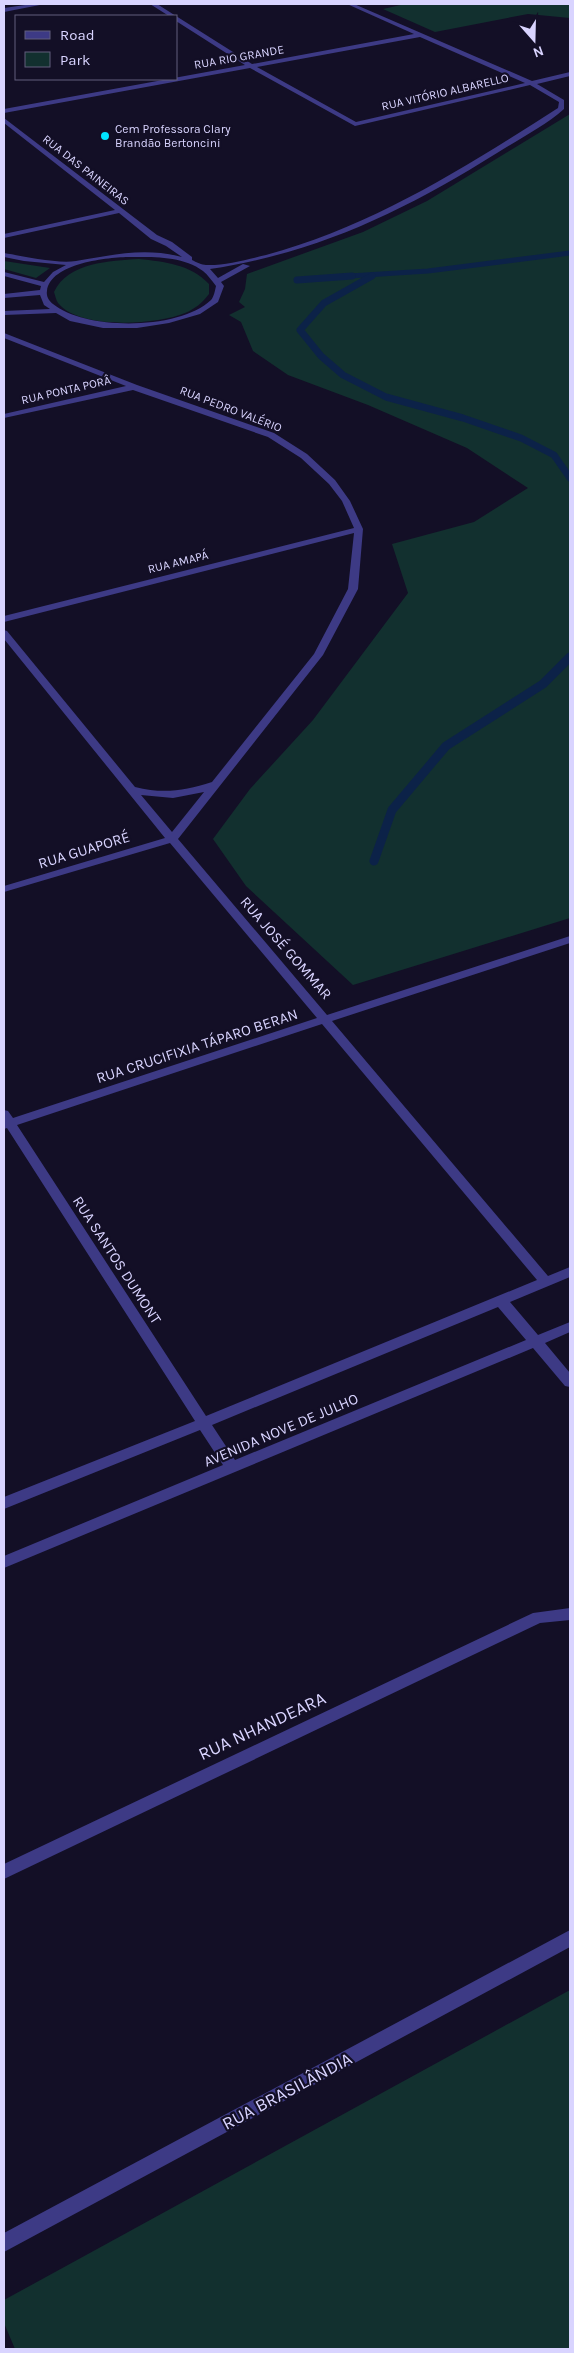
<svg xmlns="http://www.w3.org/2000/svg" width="574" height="2353" font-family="Karla,sans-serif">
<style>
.green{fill:#12302f}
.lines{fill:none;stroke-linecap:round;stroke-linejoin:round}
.stream-far2{stroke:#0c2248;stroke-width:5}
.stream-far1{stroke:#0c2248;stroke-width:7}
.stream{stroke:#0c2248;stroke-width:9}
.minor{fill:#3d3a85;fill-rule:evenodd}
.poi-dot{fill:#00e5ff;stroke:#130f26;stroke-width:2}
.labels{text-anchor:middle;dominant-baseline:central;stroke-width:4.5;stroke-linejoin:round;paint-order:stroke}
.far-street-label{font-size:12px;fill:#d9d4ff;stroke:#130f26}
.far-poi-label{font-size:12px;fill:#d9d4ff;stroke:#130f26;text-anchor:start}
.street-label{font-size:15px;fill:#d9d4ff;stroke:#130f26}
.near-street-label{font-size:18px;fill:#d9d4ff;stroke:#130f26}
</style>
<rect width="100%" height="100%" fill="#130f26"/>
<path class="green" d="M 405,4 L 570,4 L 570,18 L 528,14 L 435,32 L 383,9 Z
M 570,114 L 570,918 L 353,985 L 246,886 L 213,839 L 250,789 L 313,720 L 408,593 L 392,544 L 474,522 L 528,488 L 467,448 L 368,405 L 288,375 L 253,351 L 241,322 L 229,315 L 245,307 L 239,302 L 245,289 L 247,274 L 363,232 L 427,201 Z
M 139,259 C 165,262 190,264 209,284 L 209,294 C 202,303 195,309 185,313 C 156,325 80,330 58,303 C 56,300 55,295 54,292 C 68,262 110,261 139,259 Z
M 4,261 L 50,268 L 36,278 L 4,269 Z
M 570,1990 L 570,2349 L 15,2349 L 4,2323 L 4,2300 Z"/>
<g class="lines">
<path class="stream-far2" d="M 334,277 L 428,271 L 570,253
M 369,277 L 374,275"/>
<path class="stream-far1" d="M 372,276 L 324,303 L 300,330 L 321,356 L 343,375 L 386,397 L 463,418 L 521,438 L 554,455 L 570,478
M 297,280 L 352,276"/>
<path class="stream" d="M 374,861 L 392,810 L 446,746 L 543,684 L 570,657"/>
<path class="minor" d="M 32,4 L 45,4 L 4,12 L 4,8 Z
M 150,4 L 157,4 L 176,16 L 169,16 Z
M 347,4 L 354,4 L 532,81 L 570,72 L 570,76 L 537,84 L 564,100 L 564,109 C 545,126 519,139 497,153 C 404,211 320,252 210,269 L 218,278 L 243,264 L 250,266 L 221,282 L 224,286 L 218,302 L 200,314 L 169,323 L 137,328 L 103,328 L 70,321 L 56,313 L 4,315 L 4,311 L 50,309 L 44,305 L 40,295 L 4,298 L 4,294 L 40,290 L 41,286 L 4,276 L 4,272 L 44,282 L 53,272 L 66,265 L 24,261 L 4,257 L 4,253 C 23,256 57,264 76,261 C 114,255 143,247 182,257 L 166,246 L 151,239 L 119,213 L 4,238 L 4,234 L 115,210 L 4,123 L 4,118 L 157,235 L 172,242 L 192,257 L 192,260 C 196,262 202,265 206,265 C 223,266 249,259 266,255 C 373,226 466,167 558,108 L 559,102 L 530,85 L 355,126 L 250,68 L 4,113 L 4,109 L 245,65 L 176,21 L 176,16 L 252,64 L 414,34 ZM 420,37 L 525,83 L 356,122 L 257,67 ZM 130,257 C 154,257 183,256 203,271 C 208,275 212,281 216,286 C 215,290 214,297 211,300 C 180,330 86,331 53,304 C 49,301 46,296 47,291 C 50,263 109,257 130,257 Z
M 4,333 L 137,385 L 274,433 L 307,454 L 335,480 L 350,501 L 363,529 L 358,589 L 323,655 L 178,839 L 327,1015 L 570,936 L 570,943 L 332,1021 L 548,1276 L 570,1267 L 570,1277 L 510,1302 L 538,1335 L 570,1322 L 570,1332 L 545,1343 L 570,1373 L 570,1387 L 565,1386 L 533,1348 L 4,1568 L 4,1556 L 223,1465 L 200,1430 L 4,1509 L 4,1497 L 195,1421 L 7,1128 L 4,1129 L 4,1110 L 8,1111 L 13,1118 L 317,1018 L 170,843 L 4,892 L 4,886 L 165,838 L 4,639 L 4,630 L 7,631 L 135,787 C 163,794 184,791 212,782 L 314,654 L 348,589 L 354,533 L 4,622 L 4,616 L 354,528 L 342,501 L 329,484 L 301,458 L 268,437 L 133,390 L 4,418 L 4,414 L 126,386 L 4,338 ZM 204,792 L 172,832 L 141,795 L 173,798 ZM 322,1024 L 537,1280 L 206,1416 L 17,1125 ZM 498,1307 L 526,1340 L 235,1460 L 212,1425 Z
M 570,1608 L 570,1620 L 540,1623 L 4,1879 L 4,1864 L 533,1613 Z
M 570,1930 L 570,1947 L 4,2252 L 4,2233 Z"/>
</g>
<circle class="poi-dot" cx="105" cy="136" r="5"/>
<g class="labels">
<g class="far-street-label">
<text transform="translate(239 57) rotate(-10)">RUA RIO GRANDE</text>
<text transform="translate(445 92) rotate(-13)">RUA VITÓRIO ALBARELLO</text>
<text transform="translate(86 170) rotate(38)">RUA DAS PAINEIRAS</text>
<text transform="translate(66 390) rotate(-13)">RUA PONTA PORÂ</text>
<text transform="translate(231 409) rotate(21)">RUA PEDRO VALÉRIO</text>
<text transform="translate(178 562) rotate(-14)">RUA AMAPÁ</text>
</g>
<g class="far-poi-label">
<text x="115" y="129">Cem Professora Clary<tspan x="115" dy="14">Brandão Bertoncini</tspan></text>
</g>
<g class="street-label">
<text transform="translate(84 850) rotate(-17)">RUA GUAPORÉ</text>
<text transform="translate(286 948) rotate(49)">RUA JOSÉ GOMMAR</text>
<text transform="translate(197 1046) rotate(-18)">RUA CRUCIFIXIA TÁPARO BERAN</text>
<text transform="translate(117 1260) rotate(57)">RUA SANTOS DUMONT</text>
<text transform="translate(281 1430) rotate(-23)">AVENIDA NOVE DE JULHO</text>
</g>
<g class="near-street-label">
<text transform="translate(262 1726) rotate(-25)">RUA NHANDEARA</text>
<text transform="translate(287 2091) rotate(-28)">RUA BRASILÂNDIA</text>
</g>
</g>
<rect width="574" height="2353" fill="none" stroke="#d9d4ff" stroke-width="10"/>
<rect x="15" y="15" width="162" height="65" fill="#130f26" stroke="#625e7d"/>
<rect x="25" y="31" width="25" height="8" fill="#3d3a85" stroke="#625e7d"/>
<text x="60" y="40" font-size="15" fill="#d9d4ff">Road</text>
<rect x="25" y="52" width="25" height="15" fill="#12302f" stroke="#625e7d"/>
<text x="60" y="65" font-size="15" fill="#d9d4ff">Park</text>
<g transform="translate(534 40) rotate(160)" stroke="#130f26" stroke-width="4" paint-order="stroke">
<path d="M0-4L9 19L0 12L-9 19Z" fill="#d9d4ff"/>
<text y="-8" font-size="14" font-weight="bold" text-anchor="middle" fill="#d9d4ff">N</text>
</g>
</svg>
